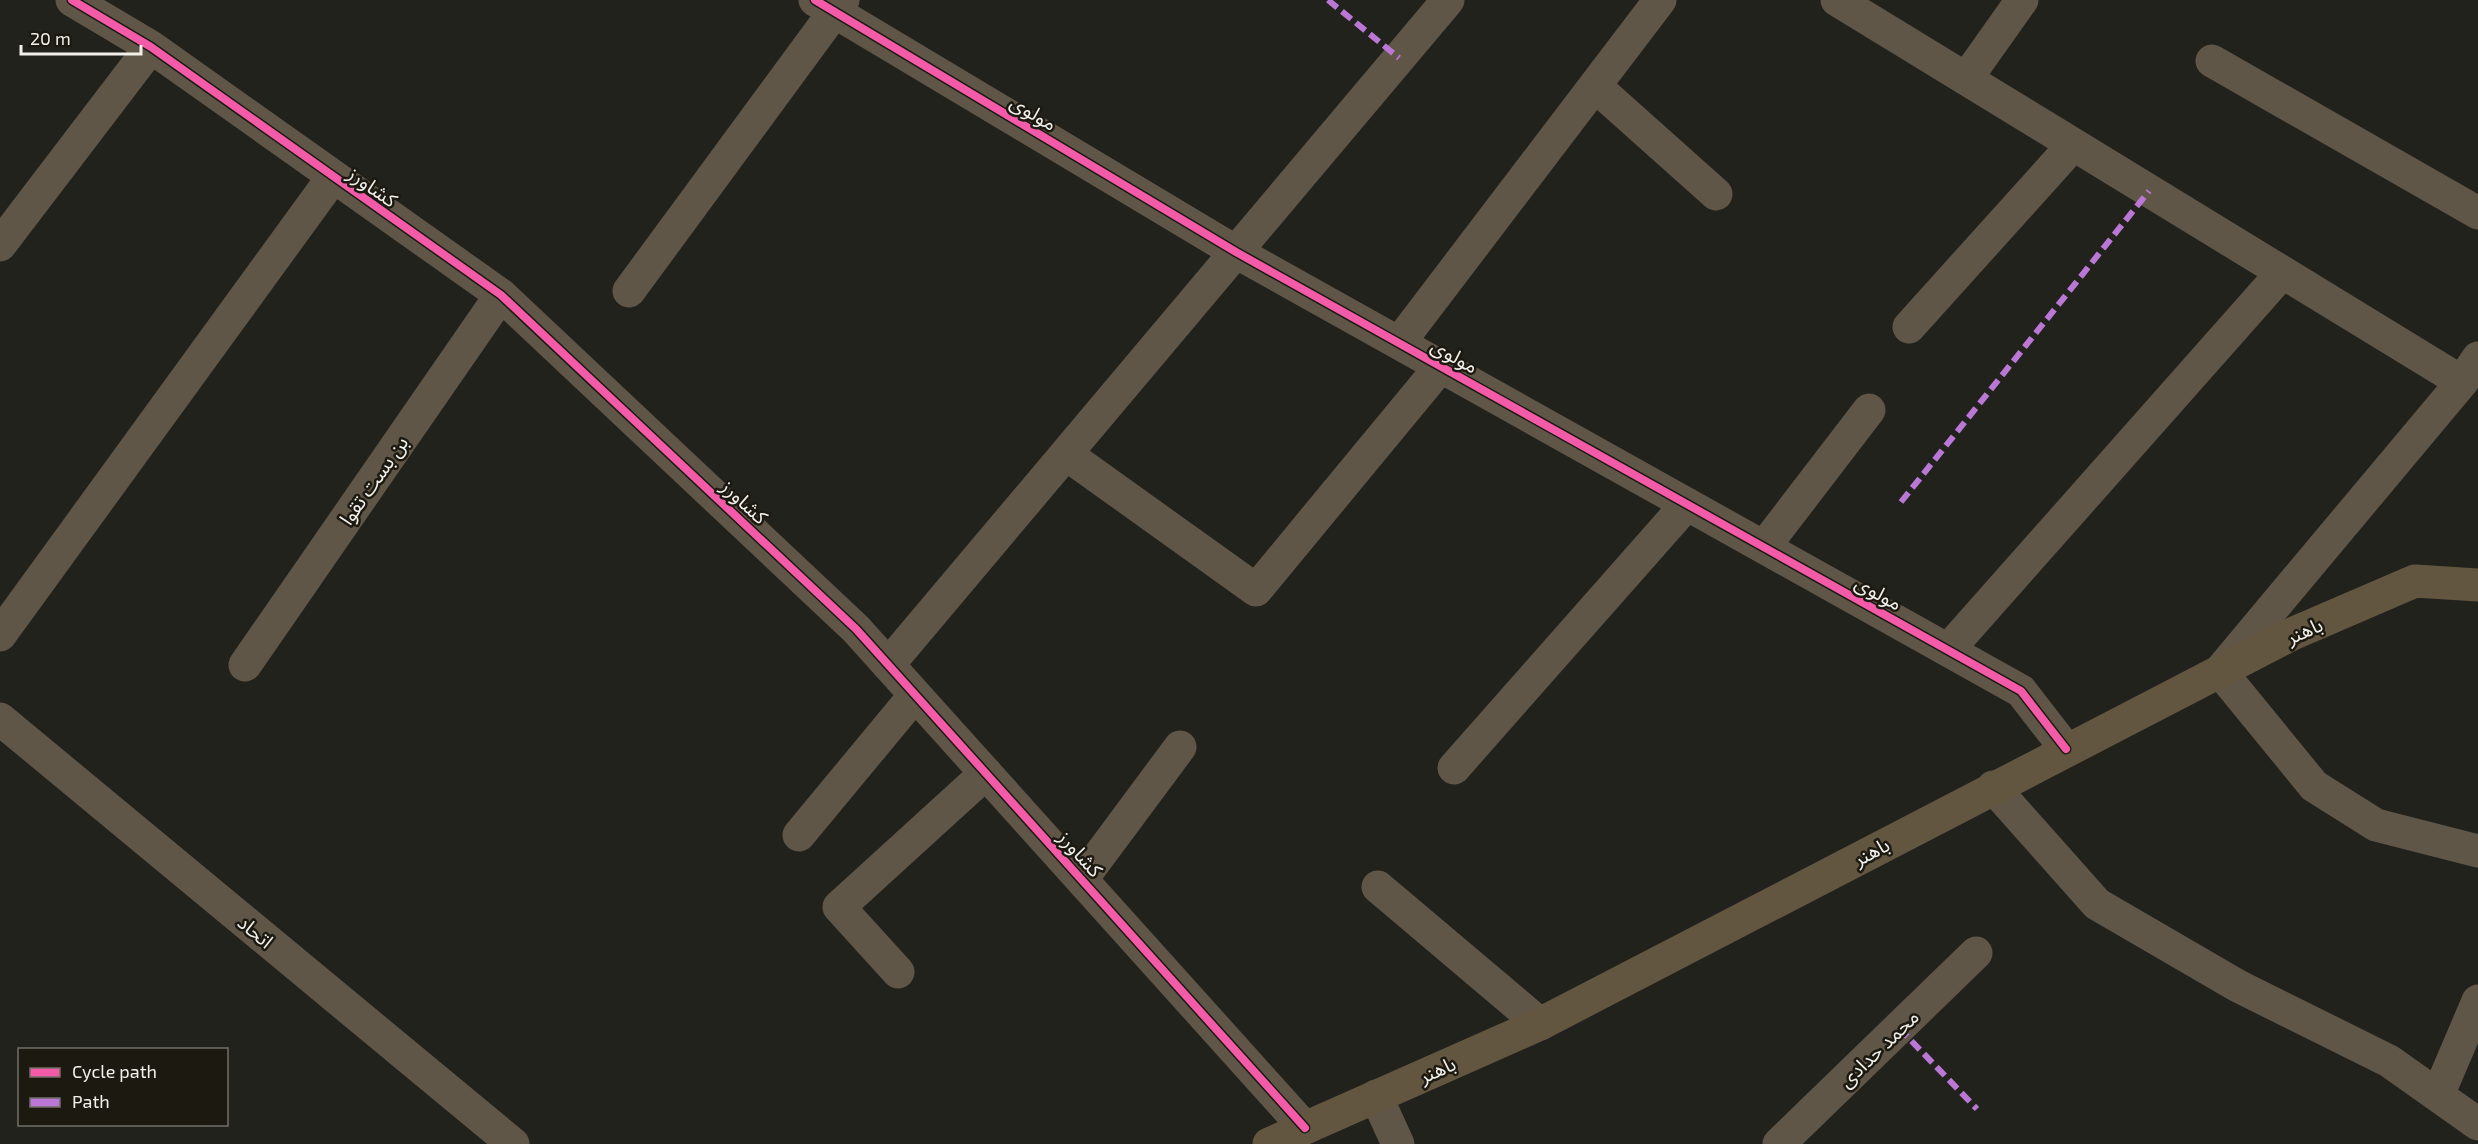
<svg xmlns="http://www.w3.org/2000/svg" width="2478" height="1144" font-family="'Exo 2','Noto Sans Arabic',sans-serif">
<style>
.lines{fill:none;stroke-linecap:round;stroke-linejoin:round}
.street{stroke:#605647;stroke-width:33}
.secondary{stroke:#635641;stroke-width:33}
.quiet{stroke:#ba77d6;stroke-width:6;stroke-dasharray:12 6;stroke-linecap:butt}
.cycleway-casing{stroke:#1c1911;stroke-width:11}
.cycleway{stroke:#f35aa7;stroke-width:8}
.labels{text-anchor:middle;dominant-baseline:central;stroke-width:5;stroke-linejoin:round;paint-order:stroke}
.street-label{font-size:20px;fill:#f1efea;stroke:#1c1911}
</style>
<rect width="100%" height="100%" fill="#22221d"/>
<g class="lines">
<path class="street" d="M 72,0 L 151,47 L 501,295 L 856,629 L 1305,1128
M 815,0 L 1236,252 L 2021,691 L 2066,749
M 1837,0 L 2462,382
M 2212,61 L 2478,213
M 1966,79 L 2022,0
M 1595,86 L 1716,194
M 0,245 L 151,47
M 629,291 L 843,0
M 1909,327 L 2073,145
M 1399,343 L 1660,0
M 2478,358 L 2462,382 L 2220,671 L 2314,786 L 2376,825 L 2478,851
M 1066,454 L 1256,590 L 1441,366
M 1764,547 L 1869,410
M 0,635 L 333,177
M 1948,650 L 2282,273
M 245,665 L 501,295
M 888,665 L 1448,0
M 0,719 L 513,1144
M 1454,768 L 1687,504
M 1993,787 L 2097,904 L 2238,986 L 2389,1061 L 2478,1124
M 799,835 L 915,695
M 1082,879 L 1180,747
M 1378,887 L 1540,1024
M 898,972 L 839,907 L 986,773
M 2438,1095 L 2478,1001
M 1376,1096 L 1398,1144
M 1779,1144 L 1976,953"/>
<path class="secondary" d="M 1269,1144 L 1540,1024 L 2292,634 L 2415,581 L 2478,585"/>
<path class="quiet" d="M 1328,0 L 1399,58
M 1901,502 L 2149,191
M 1899,1028 L 1977,1109"/>
<g class="cycleway-casing">
<path id="cycleway" d="M 72,0 L 151,47 L 501,295 L 856,629 L 1305,1128
M 815,0 L 1236,252 L 2021,691 L 2066,749"/>
</g>
<use href="#cycleway" class="cycleway"/>
</g>
<g class="labels">
<g class="street-label">
<text transform="translate(1034 112) rotate(31)">مولوی</text>
<text transform="translate(373 186) rotate(35)">کشاورز</text>
<text transform="translate(1455 355) rotate(29)">مولوی</text>
<text transform="translate(373 480) rotate(-55)">بن بست تقوا</text>
<text transform="translate(745 501) rotate(43)">کشاورز</text>
<text transform="translate(1879 592) rotate(29)">مولوی</text>
<text transform="translate(2304 630) rotate(-24)">باهنر</text>
<text transform="translate(1871 851) rotate(-28)">باهنر</text>
<text transform="translate(1081 853) rotate(48)">کشاورز</text>
<text transform="translate(256 931) rotate(40)">اتحاد</text>
<text transform="translate(1878 1048) rotate(-44)">محمد حدادی</text>
<text transform="translate(1437 1069) rotate(-24)">باهنر</text>
</g>
</g>
<rect x="18" y="1048" width="210" height="78" fill="#1c1911" stroke="#716f68" stroke-width="1.5"/>
<rect x="30" y="1068" width="30" height="9" fill="#f35aa7" stroke="#716f68" stroke-width="1.5"/>
<text x="72" y="1078" font-size="18" fill="#f1efea">Cycle path</text>
<rect x="30" y="1098" width="30" height="9" fill="#ba77d6" stroke="#716f68" stroke-width="1.5"/>
<text x="72" y="1108" font-size="18" fill="#f1efea">Path</text>
<path d="M21 45v9h120v-9" fill="none" stroke="#f1efea" stroke-width="3"/>
<text x="30" y="45" font-size="18" fill="#f1efea" stroke="#1c1911" stroke-width="4.5" paint-order="stroke">20 m</text>
</svg>
